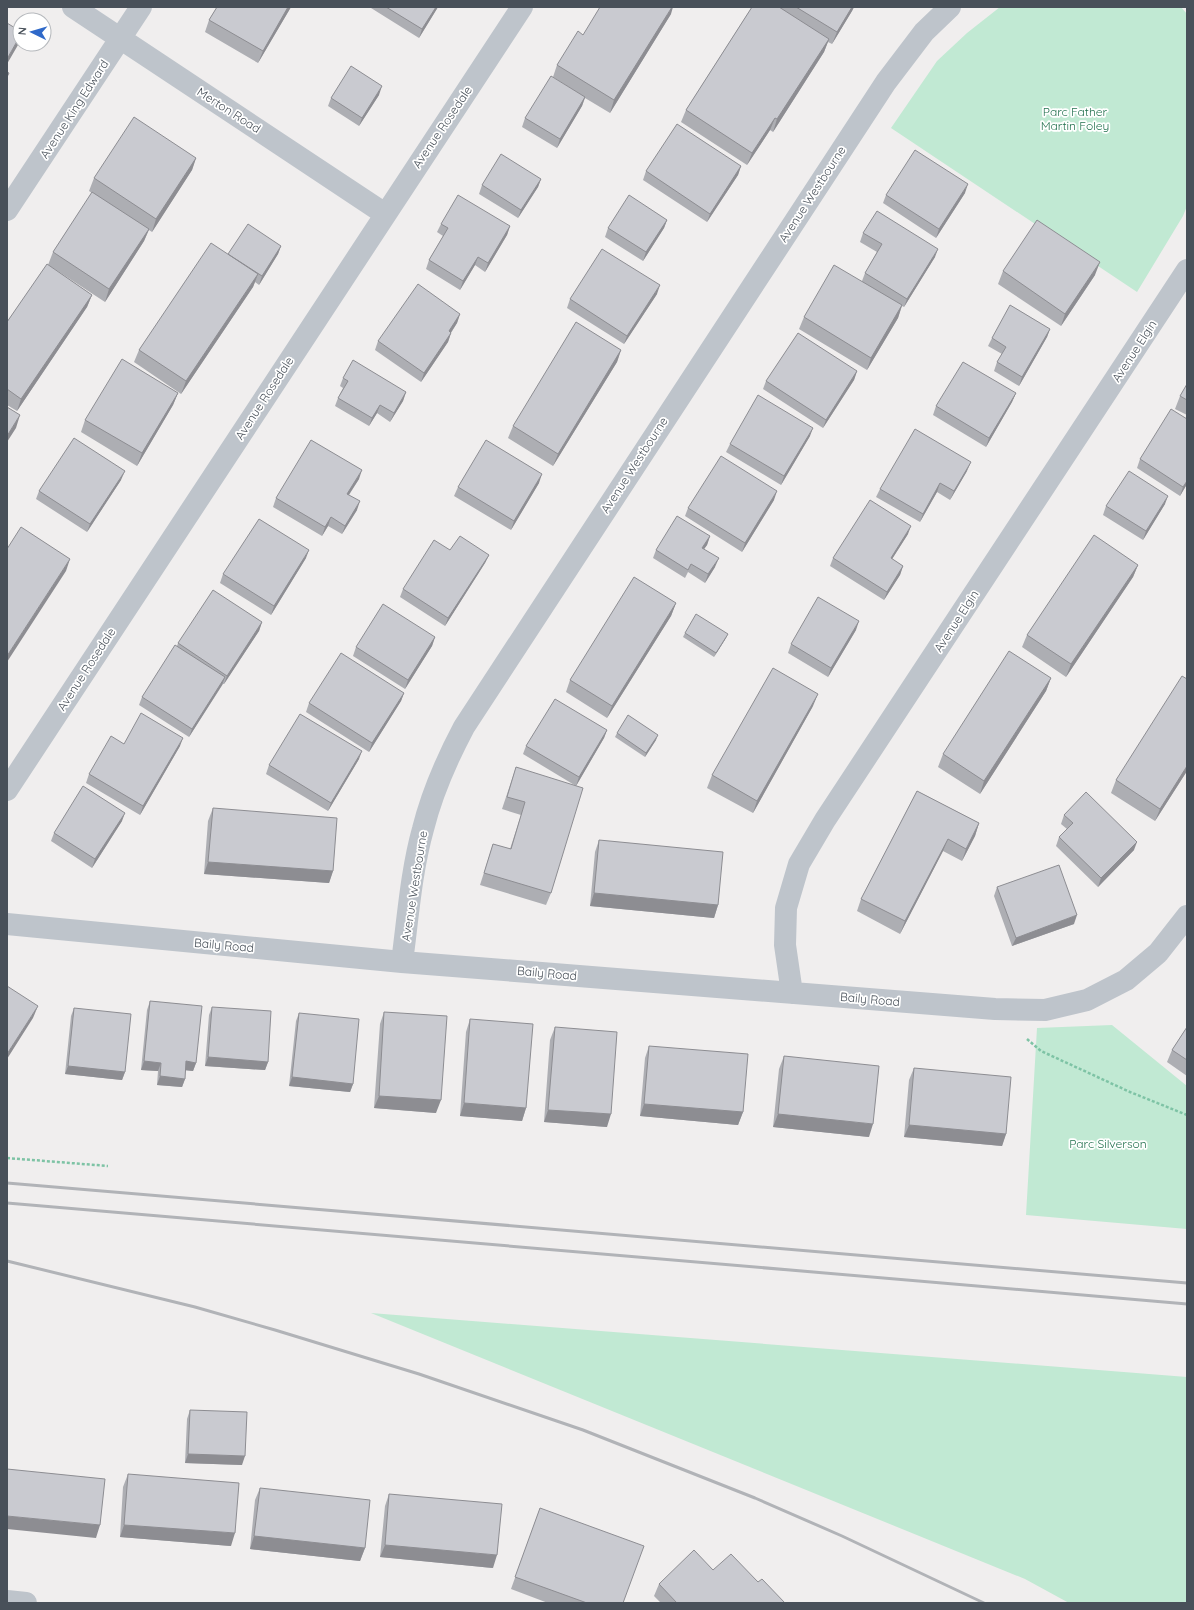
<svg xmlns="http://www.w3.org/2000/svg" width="1194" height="1610" font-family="Quicksand,sans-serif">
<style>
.green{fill:#c1e9d3}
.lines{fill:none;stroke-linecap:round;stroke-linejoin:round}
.path{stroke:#7ec3a5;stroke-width:2.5;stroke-dasharray:3 2;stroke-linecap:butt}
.minor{stroke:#bec4cb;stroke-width:22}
.rail{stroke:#b1b3b7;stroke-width:3}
.wall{fill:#adaeb3}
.shaded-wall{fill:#8d8d92}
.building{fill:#c9cad0;stroke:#8d8d92}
.labels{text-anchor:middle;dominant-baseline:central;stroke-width:3.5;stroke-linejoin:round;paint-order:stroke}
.street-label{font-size:12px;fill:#485059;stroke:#fff}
.park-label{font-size:12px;fill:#22714e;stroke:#fff}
</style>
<rect width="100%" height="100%" fill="#f0eeee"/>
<path class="green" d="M 1000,7 L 1181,7 L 1187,14 L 1187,206 L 1183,216 L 1137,292 L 891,128 L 937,61 L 967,33 Z
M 1112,1025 L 1187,1086 L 1187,1229 L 1026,1215 L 1037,1028 Z
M 371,1313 L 1187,1377 L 1187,1603 L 1069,1603 L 1025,1579 Z"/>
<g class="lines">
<path class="path" d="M 1027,1039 L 1041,1051 L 1130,1092 L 1187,1115
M 7,1158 L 108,1166"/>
<path class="minor" d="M 73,7 L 385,214
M 7,210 L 141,7
M 7,790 L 522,7
M 7,924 L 402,962 L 995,1009 L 1045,1010 L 1087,1000 L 1126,980 L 1158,953 L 1187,916
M 402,962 C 408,918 411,872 423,829 C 432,793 447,759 464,727 L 886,82 L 924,32 L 950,7
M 792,993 L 785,945 L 786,908 L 799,864 L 825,820 L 1187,270
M 7,1601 L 26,1603"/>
<path class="rail" d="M 7,1183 L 1187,1283
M 7,1203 L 1187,1304
M 7,1261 L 195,1307 L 275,1330 L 419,1374 L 583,1430 L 755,1498 L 842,1536 L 984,1603"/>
</g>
<path class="wall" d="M 217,7 L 291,7 L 258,63 L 205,32 L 209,20 Z
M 372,7 L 438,7 L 419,38 L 371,8 Z
M 752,7 L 854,7 L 852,11 L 832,44 L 828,42 L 824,52 L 773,132 L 770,130 L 747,165 L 681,122 L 686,110 Z
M 671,14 L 610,113 L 585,98 L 582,106 L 557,148 L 522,127 L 525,118 L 581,95 L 553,77 L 557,65 L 583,35 Z
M 379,95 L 359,126 L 328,106 L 331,98 Z
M 196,158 L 192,170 L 152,232 L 149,230 L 144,241 L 105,302 L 50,266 L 92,295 L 87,307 L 17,411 L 7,405 L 7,322 L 48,265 L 53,252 L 92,193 L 89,191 L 94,178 Z
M 741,166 L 738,175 L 707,222 L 643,180 L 646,171 Z
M 541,179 L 538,187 L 518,218 L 479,194 L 482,185 Z
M 965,193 L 936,238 L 883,203 L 886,195 Z
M 667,220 L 664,228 L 643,261 L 605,237 L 608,228 Z
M 441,224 L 510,226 L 507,235 L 485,272 L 475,265 L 460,290 L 426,269 L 429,260 L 443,236 L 437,232 Z
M 863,233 L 935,257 L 904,307 L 902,306 L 898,318 L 867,370 L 799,329 L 804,317 L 862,281 L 865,273 L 877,252 L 860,242 Z
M 281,246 L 278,254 L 259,285 L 255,282 L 253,287 L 181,394 L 134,362 L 139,350 L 228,254 Z
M 1003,271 L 1095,275 L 1061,326 L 998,284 Z
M 657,294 L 624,344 L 567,308 L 570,299 Z
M 460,314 L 457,323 L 451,333 L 448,342 L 421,382 L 375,350 L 378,341 Z
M 1050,329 L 1047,337 L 1019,386 L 994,371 L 997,362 L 1002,354 L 988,346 L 992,338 Z
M 621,350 L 617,362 L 553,466 L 508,438 L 513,426 Z
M 857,371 L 854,380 L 823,428 L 763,389 L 766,381 Z
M 343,378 L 406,392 L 403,401 L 390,422 L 377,413 L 369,426 L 335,406 L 338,398 L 343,388 L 340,386 Z
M 1187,384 L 1187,415 L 1175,409 L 1180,396 Z
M 178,393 L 173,405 L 137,466 L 81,432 L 85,420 Z
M 1016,393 L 1012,402 L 986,447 L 933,415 L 936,406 Z
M 1187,419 L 1187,484 L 1180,496 L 1137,468 L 1140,459 Z
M 810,436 L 781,485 L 726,452 L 730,444 Z
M 967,471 L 950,500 L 937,492 L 920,522 L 876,497 L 880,489 Z
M 359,479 L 349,495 L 357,510 L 342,534 L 328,526 L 322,536 L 273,507 L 276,498 Z
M 121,480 L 87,532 L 36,499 L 39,491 Z
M 539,483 L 511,530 L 454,496 L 458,487 Z
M 774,500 L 742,552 L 685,516 L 688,508 Z
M 1165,504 L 1143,540 L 1103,515 L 1106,506 Z
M 908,534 L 892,559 L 903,566 L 900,575 L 884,600 L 830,566 L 833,558 Z
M 710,536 L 707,545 L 704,549 L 715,567 L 705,583 L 688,572 L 685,578 L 653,558 L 656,550 Z
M 489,555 L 485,563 L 445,626 L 400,597 L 403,589 Z
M 306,558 L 271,615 L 220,583 L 223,574 Z
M 1138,565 L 1133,577 L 1066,677 L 1022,647 L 1027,635 Z
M 676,603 L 671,616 L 607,718 L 566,692 L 570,680 Z
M 262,622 L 259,631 L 224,684 L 223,684 L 189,737 L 139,705 L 142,697 L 177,646 L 178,643 Z
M 856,630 L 828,677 L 788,653 L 791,644 Z
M 685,633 L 726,638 L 714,657 L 683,637 Z
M 435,637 L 432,646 L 405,689 L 353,656 L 356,647 Z
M 1051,678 L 1046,691 L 980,794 L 938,767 L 943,754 Z
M 404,693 L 401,701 L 369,752 L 306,712 L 309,703 Z
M 813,706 L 753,813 L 707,788 L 712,775 Z
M 607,730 L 604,738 L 576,786 L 523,754 L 526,746 Z
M 617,733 L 656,740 L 645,757 L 615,737 Z
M 124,744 L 180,746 L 140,815 L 86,783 L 89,774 Z
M 359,759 L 328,811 L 266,774 L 269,765 Z
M 516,767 L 551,893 L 546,905 L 480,885 L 493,844 L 510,849 L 521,815 L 502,809 Z
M 1187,771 L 1155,821 L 1111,793 L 1116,780 Z
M 917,791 L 979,823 L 975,836 L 962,861 L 943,851 L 900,934 L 857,911 L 861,899 Z
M 213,808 L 333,871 L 329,883 L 204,874 L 208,821 Z
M 1064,815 L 1134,850 L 1098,887 L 1056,846 L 1059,837 L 1067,829 L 1061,824 Z
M 122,821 L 92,868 L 51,841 L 54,833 Z
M 599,840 L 718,905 L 714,918 L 590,906 L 595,852 Z
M 997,887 L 1074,924 L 1012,946 L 994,896 Z
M 150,1001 L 196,1063 L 193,1071 L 185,1070 L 185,1079 L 182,1087 L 157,1085 L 158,1071 L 141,1070 L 147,1010 Z
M 212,1007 L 268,1062 L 265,1070 L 205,1066 L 209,1015 Z
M 74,1008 L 125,1072 L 122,1080 L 65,1074 L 71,1016 Z
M 384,1012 L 436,1113 L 374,1108 L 380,1024 Z
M 299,1013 L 353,1084 L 350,1092 L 289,1086 L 296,1021 Z
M 470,1019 L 526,1108 L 522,1121 L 460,1116 L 466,1032 Z
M 555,1027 L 607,1127 L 544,1122 L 550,1040 Z
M 1187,1027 L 1187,1076 L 1167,1062 L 1172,1050 Z
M 649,1046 L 743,1112 L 738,1125 L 640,1116 L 645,1058 Z
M 784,1056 L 869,1137 L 773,1127 L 779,1069 Z
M 914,1068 L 1006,1134 L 1002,1146 L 904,1137 L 909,1080 Z
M 190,1410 L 242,1465 L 185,1463 L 187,1419 Z
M 128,1474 L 231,1546 L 120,1537 L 123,1487 Z
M 260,1488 L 365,1548 L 360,1561 L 250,1549 L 255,1500 Z
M 389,1494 L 493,1568 L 380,1557 L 385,1506 Z
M 540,1508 L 624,1603 L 548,1603 L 511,1589 Z
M 713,1570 L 785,1603 L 661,1603 L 654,1596 L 659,1584 Z"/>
<path class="shaded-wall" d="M 288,7 L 291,7 L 258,63 L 263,51 Z
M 436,7 L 438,7 L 419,38 L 422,29 Z
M 672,7 L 673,7 L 671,14 L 610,113 L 614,100 Z
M 852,7 L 854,7 L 852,11 L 832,44 L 837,32 Z
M 20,36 L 20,39 L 18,45 L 7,64 L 7,59 Z
M 829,39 L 824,52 L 773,132 L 777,119 Z
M 382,86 L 379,95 L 359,126 L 362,118 Z
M 585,97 L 582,106 L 557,148 L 560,139 Z
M 775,118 L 770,130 L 747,165 L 752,153 Z
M 196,158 L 192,170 L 152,232 L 156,219 Z
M 741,166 L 738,175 L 707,222 L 710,214 Z
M 541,179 L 538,187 L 518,218 L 521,210 Z
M 968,184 L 965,193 L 936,238 L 939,229 Z
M 667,220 L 664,228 L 643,261 L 646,252 Z
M 510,226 L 507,235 L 485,272 L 488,263 Z
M 149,229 L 144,241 L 105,302 L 109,289 Z
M 281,246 L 278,254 L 259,285 L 262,276 Z
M 938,249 L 935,257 L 904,307 L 907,299 Z
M 478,257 L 475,265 L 460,290 L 463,281 Z
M 1100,262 L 1095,275 L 1061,326 L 1065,314 Z
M 258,274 L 253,287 L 181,394 L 186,381 Z
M 660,285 L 657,294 L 624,344 L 627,336 Z
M 92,295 L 87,307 L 17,411 L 21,399 Z
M 902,305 L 898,318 L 867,370 L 871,358 Z
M 460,314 L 457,323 L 446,340 L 449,331 Z
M 1050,329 L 1047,337 L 1019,386 L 1022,377 Z
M 451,333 L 448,342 L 421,382 L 424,373 Z
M 621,350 L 617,362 L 553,466 L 558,454 Z
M 857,371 L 854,380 L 823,428 L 826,420 Z
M 406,392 L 403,401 L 390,422 L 394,413 Z
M 178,393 L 173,405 L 137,466 L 142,453 Z
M 1016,393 L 1012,402 L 986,447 L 989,438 Z
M 380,405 L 377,413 L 369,426 L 372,418 Z
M 20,415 L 16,428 L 7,442 L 7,436 Z
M 813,428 L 810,436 L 781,485 L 784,476 Z
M 971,462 L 967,471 L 950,500 L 954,491 Z
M 362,470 L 359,479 L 344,502 L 347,494 Z
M 125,471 L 121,480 L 87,532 L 90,524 Z
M 542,474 L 539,483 L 511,530 L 514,521 Z
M 1187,481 L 1187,484 L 1180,496 L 1183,487 Z
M 940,483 L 937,492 L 920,522 L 923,514 Z
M 777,491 L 774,500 L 742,552 L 745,543 Z
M 1168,496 L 1165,504 L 1143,540 L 1146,531 Z
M 360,501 L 357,510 L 342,534 L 345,526 Z
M 331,517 L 328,526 L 322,536 L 325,527 Z
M 911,526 L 908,534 L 887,567 L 891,558 Z
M 710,536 L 707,545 L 699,556 L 702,548 Z
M 309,550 L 306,558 L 271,615 L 274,606 Z
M 489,555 L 485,563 L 445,626 L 448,618 Z
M 719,558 L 715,567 L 705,583 L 708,574 Z
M 70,559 L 66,571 L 7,662 L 7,656 Z
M 1138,565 L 1133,577 L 1066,677 L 1071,664 Z
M 903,566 L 900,575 L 884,600 L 887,592 Z
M 676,603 L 671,616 L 607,718 L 612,706 Z
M 859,621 L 856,630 L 828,677 L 831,668 Z
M 262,622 L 259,631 L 224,684 L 227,676 Z
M 728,634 L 726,638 L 714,657 L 716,653 Z
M 435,637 L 432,646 L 405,689 L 408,680 Z
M 225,677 L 222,685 L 189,737 L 192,729 Z
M 1051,678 L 1046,691 L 980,794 L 984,781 Z
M 404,693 L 401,701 L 369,752 L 372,743 Z
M 818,694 L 813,706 L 753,813 L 757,801 Z
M 607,730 L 604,738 L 576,786 L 579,777 Z
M 658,735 L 656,740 L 645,757 L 646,753 Z
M 183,738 L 180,746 L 140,815 L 143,806 Z
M 362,751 L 359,759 L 328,811 L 331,803 Z
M 1187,766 L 1187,771 L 1155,821 L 1160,809 Z
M 125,813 L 122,821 L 92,868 L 95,859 Z
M 979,823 L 975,836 L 962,861 L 966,849 Z
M 948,839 L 943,851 L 900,934 L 905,921 Z
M 1137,842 L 1134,850 L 1098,887 L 1101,878 Z
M 208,862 L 333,871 L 329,883 L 204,874 Z
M 594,893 L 718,905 L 714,918 L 590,906 Z
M 1077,915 L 1074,924 L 1012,946 L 1016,938 Z
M 38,1006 L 33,1018 L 7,1059 L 7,1054 Z
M 208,1057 L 268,1062 L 265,1070 L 205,1066 Z
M 144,1061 L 161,1063 L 158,1071 L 141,1070 Z
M 186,1061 L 196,1063 L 193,1071 L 183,1070 Z
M 68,1066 L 125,1072 L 122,1080 L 65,1074 Z
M 160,1076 L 185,1079 L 182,1087 L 157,1085 Z
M 292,1077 L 353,1084 L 350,1092 L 289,1086 Z
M 379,1096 L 441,1100 L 436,1113 L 374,1108 Z
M 464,1103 L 526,1108 L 522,1121 L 460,1116 Z
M 644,1104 L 743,1112 L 738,1125 L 640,1116 Z
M 548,1110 L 611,1114 L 607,1127 L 544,1122 Z
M 778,1114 L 873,1124 L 869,1137 L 773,1127 Z
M 909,1125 L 1006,1134 L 1002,1146 L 904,1137 Z
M 188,1454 L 245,1456 L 242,1465 L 185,1463 Z
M 7,1516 L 100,1525 L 96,1538 L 7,1529 Z
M 124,1525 L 235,1533 L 231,1546 L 120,1537 Z
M 254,1536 L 365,1548 L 360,1561 L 250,1549 Z
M 385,1545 L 497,1555 L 493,1568 L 380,1557 Z"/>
<path class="building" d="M 217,7 L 288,7 L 263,51 L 209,20 Z
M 386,7 L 436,7 L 422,29 Z
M 600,7 L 672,7 L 614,100 L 557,65 L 578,31 L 583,35 Z
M 752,7 L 779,7 L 829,39 L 777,119 L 775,118 L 752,153 L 686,110 Z
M 796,7 L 852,7 L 837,32 Z
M 7,23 L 20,31 L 20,36 L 7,59 Z
M 351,66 L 382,86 L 362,118 L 331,98 Z
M 7,72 L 9,73 L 7,77 Z
M 551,76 L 585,97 L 560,139 L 525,118 Z
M 134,117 L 196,158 L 156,219 L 94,178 Z
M 677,124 L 741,166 L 710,214 L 646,171 Z
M 915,150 L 968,184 L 939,229 L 886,195 Z
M 501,154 L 541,179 L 521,210 L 482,185 Z
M 92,192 L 149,229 L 109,289 L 53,252 Z
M 458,195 L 510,226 L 488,263 L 478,257 L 463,281 L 429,260 L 448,228 L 441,224 Z
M 629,195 L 667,220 L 646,252 L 608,228 Z
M 877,211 L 938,249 L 907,299 L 865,273 L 882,244 L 863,233 Z
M 1037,220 L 1100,262 L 1065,314 L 1003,271 Z
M 248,224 L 281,246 L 262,276 L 228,254 Z
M 211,243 L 258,274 L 186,381 L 139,350 Z
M 602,249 L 660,285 L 627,336 L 570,299 Z
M 47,264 L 92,295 L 21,399 L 7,389 L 7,322 Z
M 834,265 L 902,305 L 871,358 L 804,317 Z
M 418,284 L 460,314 L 449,331 L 451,333 L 424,373 L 378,341 Z
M 1010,305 L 1050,329 L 1022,377 L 997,362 L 1006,347 L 992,338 Z
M 576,322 L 621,350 L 558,454 L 513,426 Z
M 798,333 L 857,371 L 826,420 L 766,381 Z
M 122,359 L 178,393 L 142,453 L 85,420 Z
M 353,360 L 406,392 L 394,413 L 380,405 L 372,418 L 338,398 L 348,381 L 343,378 Z
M 963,362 L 1016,393 L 989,438 L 936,406 Z
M 1187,384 L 1187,400 L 1180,396 Z
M 758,395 L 813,428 L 784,476 L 730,444 Z
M 7,407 L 20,415 L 7,436 Z
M 1171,409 L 1187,419 L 1187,481 L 1183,487 L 1140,459 Z
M 915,429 L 971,462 L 954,491 L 940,483 L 923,514 L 880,489 Z
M 74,438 L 125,471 L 90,524 L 39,491 Z
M 311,440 L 362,470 L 347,494 L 360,501 L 345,526 L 331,517 L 325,527 L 276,498 Z
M 486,440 L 542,474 L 514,521 L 458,487 Z
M 721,456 L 777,491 L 745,543 L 688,508 Z
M 1129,471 L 1168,496 L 1146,531 L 1106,506 Z
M 870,500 L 911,526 L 891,558 L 903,566 L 887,592 L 833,558 Z
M 677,516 L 710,536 L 702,548 L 719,558 L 708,574 L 691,564 L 688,570 L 656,550 Z
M 259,519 L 309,550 L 274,606 L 223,574 Z
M 21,527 L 70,559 L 7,656 L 7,549 Z
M 1094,535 L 1138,565 L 1071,664 L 1027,635 Z
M 460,536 L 489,555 L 448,618 L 403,589 L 434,540 L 450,550 Z
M 634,577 L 676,603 L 612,706 L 570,680 Z
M 213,590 L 262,622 L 227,676 L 178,643 Z
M 818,597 L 859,621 L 831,668 L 791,644 Z
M 383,604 L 435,637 L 408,680 L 356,647 Z
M 696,614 L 728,634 L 716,653 L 685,633 Z
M 175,645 L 225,677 L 192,729 L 142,697 Z
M 1009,651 L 1051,678 L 984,781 L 943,754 Z
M 341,653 L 404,693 L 372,743 L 309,703 Z
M 773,668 L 818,694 L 757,801 L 712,775 Z
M 1182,676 L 1187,679 L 1187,766 L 1160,809 L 1116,780 Z
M 555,699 L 607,730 L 579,777 L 526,746 Z
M 141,713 L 183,738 L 143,806 L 89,774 L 111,736 L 124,744 Z
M 300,714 L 362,751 L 331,803 L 269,765 Z
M 628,715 L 658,735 L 646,753 L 617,733 Z
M 516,767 L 583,788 L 551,893 L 484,873 L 493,844 L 511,849 L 525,802 L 507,797 Z
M 83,786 L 125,813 L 95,859 L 54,833 Z
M 917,791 L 979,823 L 966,849 L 948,839 L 905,921 L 861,899 Z
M 1086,792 L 1137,842 L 1101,878 L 1059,837 L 1073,823 L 1064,815 Z
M 213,808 L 337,818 L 333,871 L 208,862 Z
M 599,840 L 723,852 L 718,905 L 594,893 Z
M 1059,865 L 1077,915 L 1016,938 L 997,887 Z
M 7,986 L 38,1006 L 7,1054 Z
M 150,1001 L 202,1006 L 196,1063 L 186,1061 L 185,1079 L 160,1076 L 161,1063 L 144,1061 Z
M 212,1007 L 271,1011 L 268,1062 L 208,1057 Z
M 74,1008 L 131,1014 L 125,1072 L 68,1066 Z
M 384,1012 L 447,1016 L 441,1100 L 379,1096 Z
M 299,1013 L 359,1019 L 353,1084 L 292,1077 Z
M 470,1019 L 533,1024 L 526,1108 L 464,1103 Z
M 555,1027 L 617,1032 L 611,1114 L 548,1110 Z
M 1187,1027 L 1187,1060 L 1172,1050 Z
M 649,1046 L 748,1054 L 743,1112 L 644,1104 Z
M 784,1056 L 879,1066 L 873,1124 L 778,1114 Z
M 914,1068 L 1011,1077 L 1006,1134 L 909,1125 Z
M 190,1410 L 247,1412 L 245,1456 L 188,1454 Z
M 7,1469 L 105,1479 L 100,1525 L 7,1516 Z
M 128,1474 L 239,1483 L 235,1533 L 124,1525 Z
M 260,1488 L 370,1500 L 365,1548 L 254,1536 Z
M 389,1494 L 502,1504 L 497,1555 L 385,1545 Z
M 540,1508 L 644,1546 L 623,1603 L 587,1603 L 515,1577 Z
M 694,1550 L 713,1570 L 731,1554 L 758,1582 L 762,1579 L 785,1603 L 677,1603 L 659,1584 Z"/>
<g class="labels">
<g class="street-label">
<text transform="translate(74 109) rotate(-57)">Avenue King Edward</text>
<text transform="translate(229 110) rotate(33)">Merton Road</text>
<text transform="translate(442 127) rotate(-56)">Avenue Rosedale</text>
<text transform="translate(812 194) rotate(-57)">Avenue Westbourne</text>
<text transform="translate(1134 351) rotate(-57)">Avenue Elgin</text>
<text transform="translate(264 398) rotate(-57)">Avenue Rosedale</text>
<text transform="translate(634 465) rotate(-57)">Avenue Westbourne</text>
<text transform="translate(956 621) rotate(-57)">Avenue Elgin</text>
<text transform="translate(86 669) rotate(-57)">Avenue Rosedale</text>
<text transform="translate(414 886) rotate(-81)">Avenue Westbourne</text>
<text transform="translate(224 945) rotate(5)">Baily Road</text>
<text transform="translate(547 973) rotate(5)">Baily Road</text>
<text transform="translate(870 999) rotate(5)">Baily Road</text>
</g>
<g class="park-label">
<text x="1075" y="111">Parc Father<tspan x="1075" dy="14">Martin Foley</tspan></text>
<text x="1108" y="1143">Parc Silverson</text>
</g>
</g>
<rect width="1194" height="1610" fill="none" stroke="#485059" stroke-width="16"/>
<g transform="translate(32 32) rotate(275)"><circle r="19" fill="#ffffff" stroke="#b6b9bd"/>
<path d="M0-3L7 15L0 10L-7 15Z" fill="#2f69c9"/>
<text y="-6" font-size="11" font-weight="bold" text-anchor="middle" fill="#485059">N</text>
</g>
</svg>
